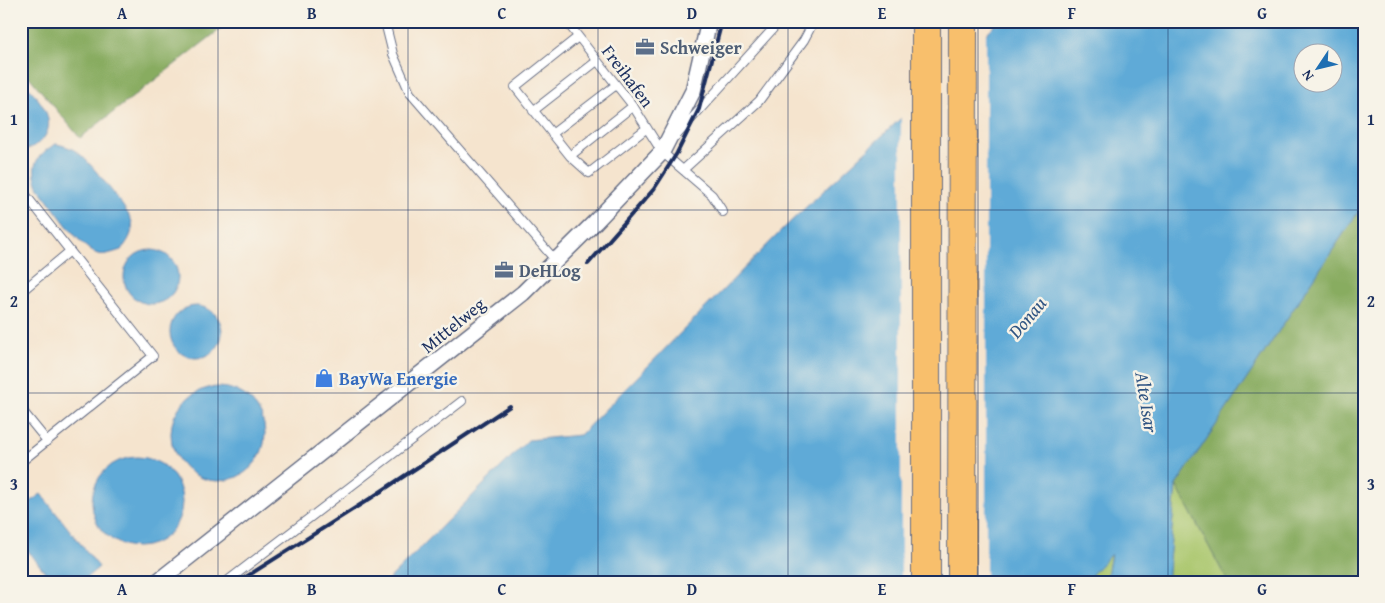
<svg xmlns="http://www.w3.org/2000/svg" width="1385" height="603" font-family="'Gentium Book Plus',serif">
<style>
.green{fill:#abc76e;stroke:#637b66}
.forest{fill:#88ac61;stroke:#526e60}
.water{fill:#5eaad7;stroke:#3c6c9a;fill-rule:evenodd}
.pier{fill:#f5e4ce}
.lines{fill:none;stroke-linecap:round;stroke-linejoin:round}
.lane-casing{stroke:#676e85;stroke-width:10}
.street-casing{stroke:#676e85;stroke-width:18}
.highway-casing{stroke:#676e85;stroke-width:30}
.lane{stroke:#fff;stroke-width:8}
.street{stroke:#fff;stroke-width:15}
.highway{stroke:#f8bf6c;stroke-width:28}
.rail{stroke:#1b2f5e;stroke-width:4}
.grid{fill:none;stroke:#1b2f5e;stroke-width:1;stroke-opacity:0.55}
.labels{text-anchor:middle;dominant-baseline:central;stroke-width:5;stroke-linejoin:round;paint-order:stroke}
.service-label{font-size:18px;font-weight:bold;fill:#4e5e75;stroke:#f7f3e8;text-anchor:start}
.street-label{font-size:18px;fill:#1b2f5e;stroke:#f7f3e8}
.shop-label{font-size:18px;font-weight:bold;fill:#366cbe;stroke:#f7f3e8;text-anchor:start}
.water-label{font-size:19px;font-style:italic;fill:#2f5482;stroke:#f7f3e8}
.neatline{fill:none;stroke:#1b2f5e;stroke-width:2}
.grid-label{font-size:16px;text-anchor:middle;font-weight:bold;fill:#1b2f5e}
</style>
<rect width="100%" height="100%" fill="#f7f3e8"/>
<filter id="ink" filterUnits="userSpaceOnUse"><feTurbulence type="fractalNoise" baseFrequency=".02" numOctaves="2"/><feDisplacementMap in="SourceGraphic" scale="10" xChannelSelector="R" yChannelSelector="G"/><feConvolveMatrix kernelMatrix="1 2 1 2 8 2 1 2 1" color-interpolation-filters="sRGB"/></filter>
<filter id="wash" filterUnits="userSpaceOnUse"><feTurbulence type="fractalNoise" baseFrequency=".0096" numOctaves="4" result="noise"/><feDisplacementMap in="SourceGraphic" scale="20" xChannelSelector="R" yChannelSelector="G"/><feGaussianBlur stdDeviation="1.12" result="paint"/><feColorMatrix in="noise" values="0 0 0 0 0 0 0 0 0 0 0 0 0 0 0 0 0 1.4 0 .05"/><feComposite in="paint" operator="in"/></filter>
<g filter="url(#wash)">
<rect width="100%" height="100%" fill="#f5e4ce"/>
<path class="green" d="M 1176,485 L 1228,582 L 1167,582 Z
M 1111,553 L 1106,582 L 1085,582 Z"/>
<path class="forest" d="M 21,21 L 231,21 L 80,138 L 21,67 Z
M 1364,203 L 1364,582 L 1228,582 L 1176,485 Z"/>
<path class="water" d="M 999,21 L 1364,21 L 1364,203 L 1176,485 L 1167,582 L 1106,582 L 1111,554 L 1085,582 L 386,582 L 528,440 L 580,435 L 787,225 L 900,119 ZM 1302,52 L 1332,52 L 1332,82 L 1302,82 Z
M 21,79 C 34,94 61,119 42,140 C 37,145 29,150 21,150 Z
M 56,144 C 67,146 75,149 83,157 C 93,166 129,211 132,222 C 134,232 127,243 121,250 C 114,252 104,256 98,254 C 82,251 50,202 39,188 C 29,167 36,155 56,144 Z
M124 277a27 27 0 1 1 54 0a27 27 0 1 1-54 0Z
M170 332a26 26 0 1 1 52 0a26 26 0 1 1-52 0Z
M171 434a47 47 0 1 1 94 0a47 47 0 1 1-94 0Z
M92 502a45 45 0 1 1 90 0a45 45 0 1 1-90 0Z
M 41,494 L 99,567 L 81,582 L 53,582 L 21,542 L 21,509 Z"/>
<path class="pier" d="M 986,30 L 986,582 L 901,582 L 901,114 Z"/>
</g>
<g filter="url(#ink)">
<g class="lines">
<g class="lane-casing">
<path id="lane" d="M 392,21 L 386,26 L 393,54 L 410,93 L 556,261
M 566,21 L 633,106 L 662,152 L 712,195 L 723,212
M 578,37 L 515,87 L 570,156 L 589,173 L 647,128
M 533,111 L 597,61
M 552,134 L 616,85
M 676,136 L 780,21
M 570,156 L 633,106
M 683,170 L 759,101 L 804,40 L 814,21
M 21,189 L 153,356 L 21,462
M 21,292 L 70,251
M 21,409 L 47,441
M 226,582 L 462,401"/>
</g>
<g class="street-casing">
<path id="street" d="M 157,582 L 523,293 L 595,222 L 662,152 L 693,91 L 709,21"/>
</g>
<g class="highway-casing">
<path id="highway" d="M 926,21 L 926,582
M 962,582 L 963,21"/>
</g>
<use href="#lane" class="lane"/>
<use href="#street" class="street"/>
<use href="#highway" class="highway"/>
<path class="rail" d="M 588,264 L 654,189 L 677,153 L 699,109 L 722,21
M 238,582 L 371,498 L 510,406"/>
</g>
</g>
<path class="grid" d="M 218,21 L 218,582M 408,21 L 408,582M 598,21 L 598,582M 788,21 L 788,582M 978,21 L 978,582M 1168,21 L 1168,582M 21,210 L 1364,210M 21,393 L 1364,393"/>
<defs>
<g id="office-bare" transform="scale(1.5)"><path d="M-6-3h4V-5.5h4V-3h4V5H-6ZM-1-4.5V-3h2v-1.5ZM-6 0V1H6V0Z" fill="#5c6f8a" stroke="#f7f3e8" stroke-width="2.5" paint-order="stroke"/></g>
<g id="shop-bare" transform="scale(1.5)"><path d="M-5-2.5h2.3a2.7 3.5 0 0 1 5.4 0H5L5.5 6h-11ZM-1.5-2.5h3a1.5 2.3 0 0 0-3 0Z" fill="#3f7fe0" stroke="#f7f3e8" stroke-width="2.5" paint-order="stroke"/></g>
</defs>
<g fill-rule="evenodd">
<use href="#office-bare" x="645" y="47"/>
<use href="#office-bare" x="504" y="270"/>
<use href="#shop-bare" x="324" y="378"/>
</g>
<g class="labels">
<g class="service-label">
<text x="660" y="47">Schweiger</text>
<text x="519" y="270">DeHLog</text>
</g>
<g class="street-label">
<text transform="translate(628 76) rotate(53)">Freihafen</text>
<text transform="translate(453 325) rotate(-39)">Mittelweg</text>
</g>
<g class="shop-label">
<text x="339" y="378">BayWa Energie</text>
</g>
<g class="water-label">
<text transform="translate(1027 317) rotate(-50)">Donau</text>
<text transform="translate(1147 402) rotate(81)">Alte Isar</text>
</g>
</g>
<rect width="1385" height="603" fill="none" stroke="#f7f3e8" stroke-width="55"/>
<g transform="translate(1318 68) rotate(235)"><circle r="24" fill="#f7f3e8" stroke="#9fa5b1"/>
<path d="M0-4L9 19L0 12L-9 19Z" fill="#1f6fb2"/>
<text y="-8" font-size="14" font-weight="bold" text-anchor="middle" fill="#1b2f5e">N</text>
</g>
<rect x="28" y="28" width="1330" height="548" class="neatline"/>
<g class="grid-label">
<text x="122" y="19">A</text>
<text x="312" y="19">B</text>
<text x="502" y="19">C</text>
<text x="692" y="19">D</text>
<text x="882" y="19">E</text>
<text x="1072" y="19">F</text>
<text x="1262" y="19">G</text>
<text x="14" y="125">1</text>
<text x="1371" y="125">1</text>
<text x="14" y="307">2</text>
<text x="1371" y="307">2</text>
<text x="14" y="490">3</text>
<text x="1371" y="490">3</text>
<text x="122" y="595">A</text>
<text x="312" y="595">B</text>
<text x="502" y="595">C</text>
<text x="692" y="595">D</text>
<text x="882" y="595">E</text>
<text x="1072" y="595">F</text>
<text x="1262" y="595">G</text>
</g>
</svg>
